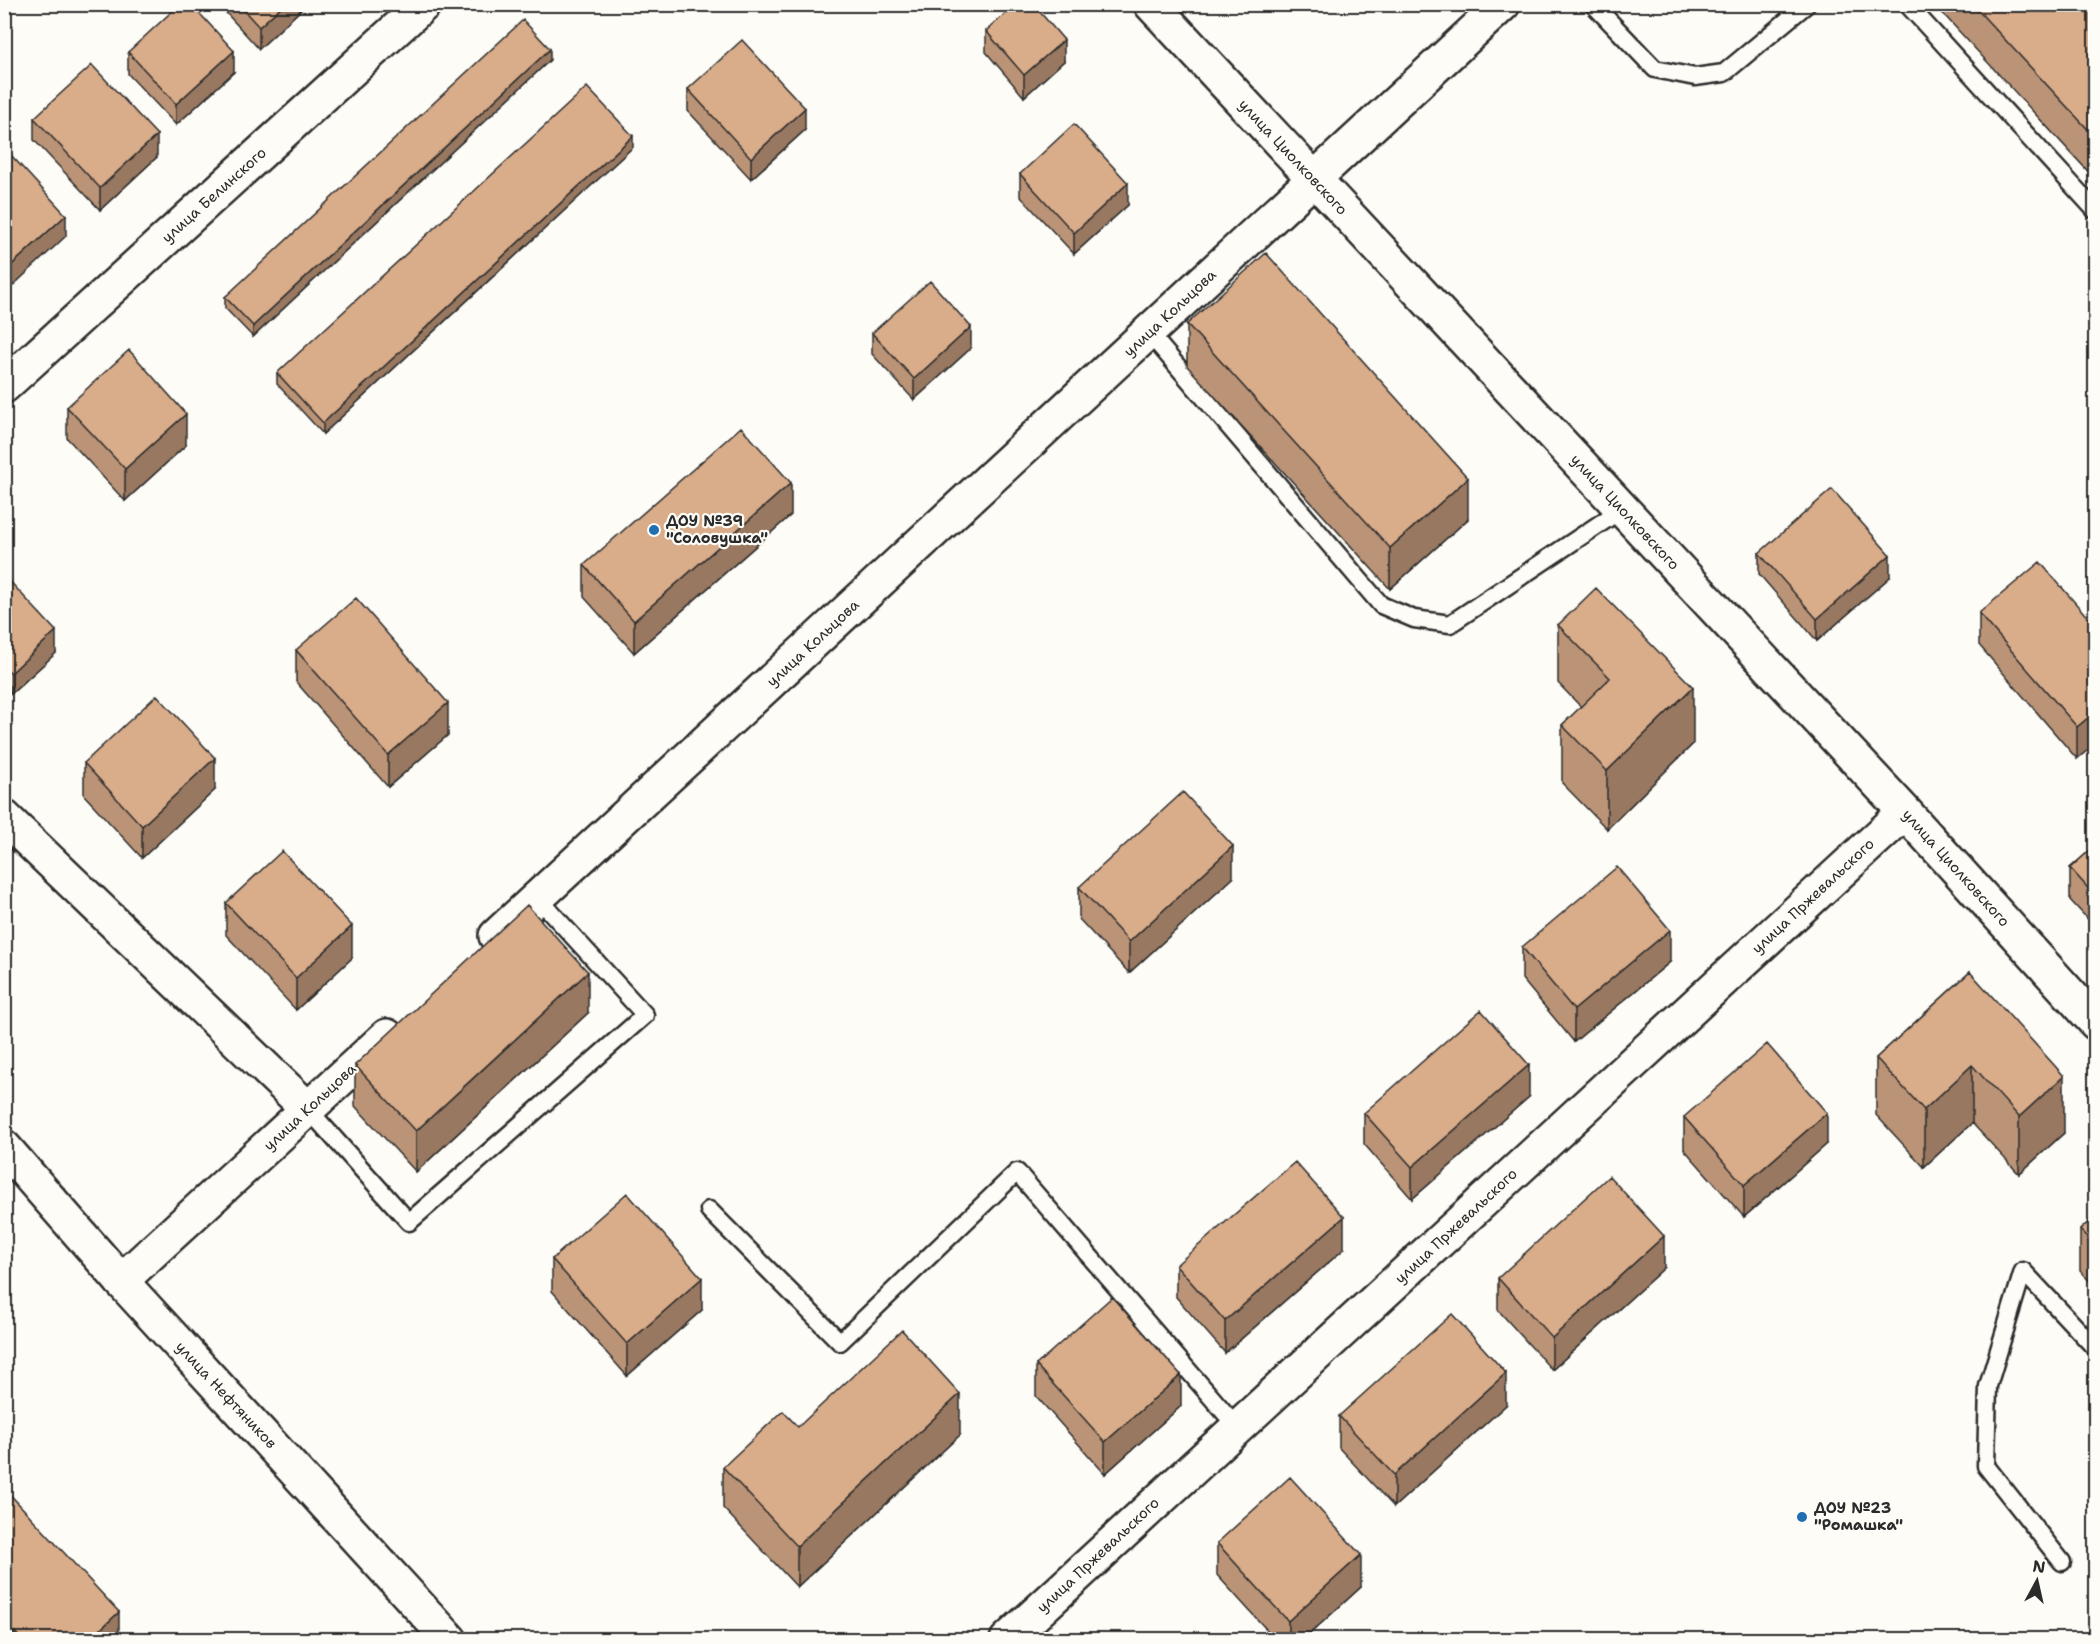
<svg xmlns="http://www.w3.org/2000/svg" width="2100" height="1644" font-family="'Shantell Sans',sans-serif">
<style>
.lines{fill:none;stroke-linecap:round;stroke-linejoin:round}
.lane-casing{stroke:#2b2b2b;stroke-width:21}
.street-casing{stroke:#2b2b2b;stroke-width:38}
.primary-casing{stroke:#2b2b2b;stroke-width:38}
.lane{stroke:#fdfcf7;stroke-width:16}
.street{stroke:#fdfcf7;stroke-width:33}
.primary{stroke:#fdfcf7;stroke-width:33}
.wall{fill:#bb9477;stroke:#2b2b2b;stroke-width:1.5}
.shaded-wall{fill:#987861;stroke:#2b2b2b;stroke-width:1.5}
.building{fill:#d9ac8a;stroke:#2b2b2b;stroke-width:1.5}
.poi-dot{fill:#1f6fb2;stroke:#fdfcf7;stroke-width:2}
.labels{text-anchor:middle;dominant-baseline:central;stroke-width:4.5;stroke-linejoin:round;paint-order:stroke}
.street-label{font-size:15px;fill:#2b2b2b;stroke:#fdfcf7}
.poi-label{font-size:15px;font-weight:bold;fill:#2b2b2b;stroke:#fdfcf7;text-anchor:start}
</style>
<rect width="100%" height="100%" fill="#fdfcf7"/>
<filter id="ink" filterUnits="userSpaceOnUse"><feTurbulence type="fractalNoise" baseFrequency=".0167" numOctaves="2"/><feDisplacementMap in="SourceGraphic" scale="12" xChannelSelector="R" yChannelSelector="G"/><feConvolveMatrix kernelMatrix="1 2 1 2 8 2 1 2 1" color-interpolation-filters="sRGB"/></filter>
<g filter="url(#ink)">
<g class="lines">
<g class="lane-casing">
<path id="lane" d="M 1593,4 L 1655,69 L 1695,77 L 1724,73 L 1807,4
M 1907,4 L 2096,211
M 1149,333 L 1381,605 L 1414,619 L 1450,624 L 1622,509
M 308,1109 L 409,1222 L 645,1015 L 537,897
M 709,1210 L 840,1342 L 1017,1172 L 1237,1427
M 2062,1562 L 1986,1466 L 1988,1386 L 2023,1271 L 2096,1349"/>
</g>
<g class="street-casing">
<path id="street" d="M 1151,4 L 1905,812 L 2096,1023
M 4,386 L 424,4
M 4,817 L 308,1109
M 496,936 L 1503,4
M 121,1281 L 387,1036
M 1007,1640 L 1905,812"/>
</g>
<g class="primary-casing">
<path id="primary" d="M 4,1147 L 121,1281 L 450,1640"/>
</g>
<use href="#lane" class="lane"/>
<use href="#street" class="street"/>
<use href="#primary" class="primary"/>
</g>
<path class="wall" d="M 218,4 L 307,4 L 259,49 Z
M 678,4 L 695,4 L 686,13 Z
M 1934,4 L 2096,4 L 2096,180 Z
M 986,31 L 1064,61 L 1024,97 L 986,52 Z
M 128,52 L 234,72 L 176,125 L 128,74 Z
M 550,60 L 253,337 L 225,308 L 225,297 Z
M 688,89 L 805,130 L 751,179 L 688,111 Z
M 34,118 L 157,157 L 100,210 L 34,140 Z
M 633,147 L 323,434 L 277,384 L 277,373 Z
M 1020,174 L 1128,205 L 1074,254 L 1020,196 Z
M 1187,324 L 1468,519 L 1390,589 L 1187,366 Z
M 872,333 L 971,348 L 914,400 L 872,354 Z
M 67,407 L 186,445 L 125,501 L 67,438 Z
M 791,515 L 634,653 L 584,597 L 584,565 Z
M 1759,553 L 1890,577 L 1817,641 L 1759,574 Z
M 4,575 L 56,653 L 11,694 L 4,687 Z
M 1979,613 L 2096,627 L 2096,743 L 2077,759 L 1979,645 Z
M 1558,625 L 1693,744 L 1607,829 L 1562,783 L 1562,725 L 1581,707 L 1558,683 Z
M 296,650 L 448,735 L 388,787 L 296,682 Z
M 84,763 L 215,790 L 142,858 L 84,795 Z
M 2096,845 L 2096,928 L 2070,900 L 2070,868 Z
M 1233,878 L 1129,973 L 1079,919 L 1079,887 Z
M 226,903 L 352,958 L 296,1010 L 226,935 Z
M 1522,947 L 1670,962 L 1574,1042 L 1522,979 Z
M 1970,972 L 2064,1133 L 2019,1174 L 1972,1123 L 1924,1167 L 1876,1115 L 1876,1058 Z
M 588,1013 L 416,1172 L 355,1106 L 355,1065 Z
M 1529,1097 L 1412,1199 L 1364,1144 L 1364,1113 Z
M 1684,1117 L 1827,1144 L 1744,1217 L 1684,1149 Z
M 2096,1215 L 2096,1288 L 2080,1271 L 2080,1230 Z
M 1344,1249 L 1225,1353 L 1176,1297 L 1176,1265 Z
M 552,1259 L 702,1310 L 627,1376 L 552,1291 Z
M 1664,1268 L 1552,1370 L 1498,1310 L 1498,1278 Z
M 1036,1365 L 1181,1406 L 1105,1474 L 1036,1396 Z
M 1506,1405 L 1394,1507 L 1339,1448 L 1339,1416 Z
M 798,1427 L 960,1435 L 797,1587 L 723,1508 L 723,1467 Z
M 4,1488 L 119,1640 L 4,1640 Z
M 1217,1543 L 1361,1587 L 1303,1640 L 1276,1640 L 1217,1575 Z"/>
<path class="shaded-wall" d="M 284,4 L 307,4 L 259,49 L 259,27 Z
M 686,4 L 695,4 L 686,13 Z
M 1064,40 L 1064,61 L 1024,97 L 1024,75 Z
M 550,49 L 550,60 L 253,337 L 253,326 Z
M 234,51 L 234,72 L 176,125 L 176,104 Z
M 805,108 L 805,130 L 751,179 L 751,158 Z
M 157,135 L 157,157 L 100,210 L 100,188 Z
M 633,136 L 633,147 L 323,434 L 323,423 Z
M 1128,183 L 1128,205 L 1074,254 L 1074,233 Z
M 66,215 L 66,236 L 4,294 L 4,272 Z
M 971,327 L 971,348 L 914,400 L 914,379 Z
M 186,414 L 186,445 L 125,501 L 125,469 Z
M 1468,478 L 1468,519 L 1390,589 L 1390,548 Z
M 791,483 L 791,515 L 634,653 L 634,621 Z
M 1890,555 L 1890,577 L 1817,641 L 1817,619 Z
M 56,631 L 56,653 L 11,694 L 11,673 Z
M 1693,687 L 1693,744 L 1607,829 L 1607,771 Z
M 448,703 L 448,735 L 388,787 L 388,755 Z
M 2096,711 L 2096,743 L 2077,759 L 2077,727 Z
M 215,758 L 215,790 L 142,858 L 142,826 Z
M 1233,846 L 1233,878 L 1129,973 L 1129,942 Z
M 352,926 L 352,958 L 296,1010 L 296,978 Z
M 1670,930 L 1670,962 L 1574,1042 L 1574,1010 Z
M 588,972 L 588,1013 L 416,1172 L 416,1131 Z
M 1529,1065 L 1529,1097 L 1412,1199 L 1412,1167 Z
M 1972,1065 L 1972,1123 L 1924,1167 L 1924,1110 Z
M 2064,1076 L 2064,1133 L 2019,1174 L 2019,1117 Z
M 1827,1113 L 1827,1144 L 1744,1217 L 1744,1185 Z
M 1344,1217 L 1344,1249 L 1225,1353 L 1225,1321 Z
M 1664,1236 L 1664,1268 L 1552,1370 L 1552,1338 Z
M 702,1278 L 702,1310 L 627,1376 L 627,1344 Z
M 1506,1373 L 1506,1405 L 1394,1507 L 1394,1475 Z
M 1181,1375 L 1181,1406 L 1105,1474 L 1105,1442 Z
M 960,1394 L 960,1435 L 797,1587 L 797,1546 Z
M 1361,1555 L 1361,1587 L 1303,1640 L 1288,1640 L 1288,1621 Z
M 119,1612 L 119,1640 L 89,1640 Z
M 15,1632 L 15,1640 L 6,1640 Z"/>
<path class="building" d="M 180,4 L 191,4 L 234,51 L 176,104 L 128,52 Z
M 238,4 L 284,4 L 259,27 Z
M 1016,4 L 1033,4 L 1064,40 L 1024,75 L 986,31 Z
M 1972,4 L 2096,4 L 2096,138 Z
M 523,20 L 550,49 L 253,326 L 225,297 Z
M 742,40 L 805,108 L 751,158 L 688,89 Z
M 92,65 L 157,135 L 100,188 L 34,118 Z
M 587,87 L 633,136 L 323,423 L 277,373 Z
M 1074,124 L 1128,183 L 1074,233 L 1020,174 Z
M 10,154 L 66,215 L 4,272 L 4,159 Z
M 1266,253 L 1468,478 L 1390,548 L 1187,324 Z
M 930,281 L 971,327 L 914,379 L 872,333 Z
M 129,350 L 186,414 L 125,469 L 67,407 Z
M 741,427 L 791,483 L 634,621 L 584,565 Z
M 1832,489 L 1890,555 L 1817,619 L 1759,553 Z
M 2040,562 L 2096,627 L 2096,711 L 2077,727 L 1979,613 Z
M 4,575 L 56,631 L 11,673 L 4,666 Z
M 1596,588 L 1693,687 L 1607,771 L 1562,725 L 1610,678 L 1558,625 Z
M 356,598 L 448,703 L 388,755 L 296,650 Z
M 157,695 L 215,758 L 142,826 L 84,763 Z
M 1183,792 L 1233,846 L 1129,942 L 1079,887 Z
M 2096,845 L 2096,897 L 2070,868 Z
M 282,851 L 352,926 L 296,978 L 226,903 Z
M 1617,867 L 1670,930 L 1574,1010 L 1522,947 Z
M 527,905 L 588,972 L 416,1131 L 355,1065 Z
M 1970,972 L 2064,1076 L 2019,1117 L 1972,1065 L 1924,1110 L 1876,1058 Z
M 1481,1010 L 1529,1065 L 1412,1167 L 1364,1113 Z
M 1767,1044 L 1827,1113 L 1744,1185 L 1684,1117 Z
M 1295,1162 L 1344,1217 L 1225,1321 L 1176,1265 Z
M 1609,1176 L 1664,1236 L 1552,1338 L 1498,1278 Z
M 627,1193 L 702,1278 L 627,1344 L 552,1259 Z
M 2096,1215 L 2096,1246 L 2080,1230 Z
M 1112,1297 L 1181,1375 L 1105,1442 L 1036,1365 Z
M 1452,1314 L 1506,1373 L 1394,1475 L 1339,1416 Z
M 902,1330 L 960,1394 L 797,1546 L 723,1467 L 783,1411 L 798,1427 Z
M 1290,1477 L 1361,1555 L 1288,1621 L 1217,1543 Z
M 4,1488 L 119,1612 L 89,1640 L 22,1640 L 15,1632 L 6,1640 L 4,1640 Z
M 2096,1631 L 2096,1640 L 2086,1640 Z"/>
</g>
<g class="poi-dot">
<circle cx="654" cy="530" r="6"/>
<circle cx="1802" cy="1517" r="6"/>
</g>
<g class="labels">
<g class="street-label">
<text transform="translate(1293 157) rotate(47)">улица Циолковского</text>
<text transform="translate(214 195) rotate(-42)">улица Белинского</text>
<text transform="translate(1170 313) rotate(-43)">улица Кольцова</text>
<text transform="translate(1625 512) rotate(47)">улица Циолковского</text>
<text transform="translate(813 643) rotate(-43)">улица Кольцова</text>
<text transform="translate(1956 868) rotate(48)">улица Циолковского</text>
<text transform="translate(1813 896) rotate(-43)">улица Пржевальского</text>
<text transform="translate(310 1107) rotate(-43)">улица Кольцова</text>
<text transform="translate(1456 1226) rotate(-43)">улица Пржевальского</text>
<text transform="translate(226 1395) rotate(47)">улица Нефтяников</text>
<text transform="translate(1098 1555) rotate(-43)">улица Пржевальского</text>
</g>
<g class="poi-label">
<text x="666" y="521">ДОУ №39<tspan x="666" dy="17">"Соловушка"</tspan></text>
<text x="1814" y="1508">ДОУ №23<tspan x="1814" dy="17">"Ромашка"</tspan></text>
</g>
</g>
<rect width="2100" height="1644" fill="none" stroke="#fdfcf7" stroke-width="24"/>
<rect x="12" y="12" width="2076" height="1620" fill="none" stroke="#2b2b2b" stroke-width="2" filter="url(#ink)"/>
<g transform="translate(2037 1581) rotate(8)" stroke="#fdfcf7" stroke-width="4.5" paint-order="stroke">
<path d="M0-4.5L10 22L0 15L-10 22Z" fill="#2b2b2b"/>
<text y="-9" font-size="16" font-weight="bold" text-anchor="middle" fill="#2b2b2b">N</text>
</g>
</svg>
